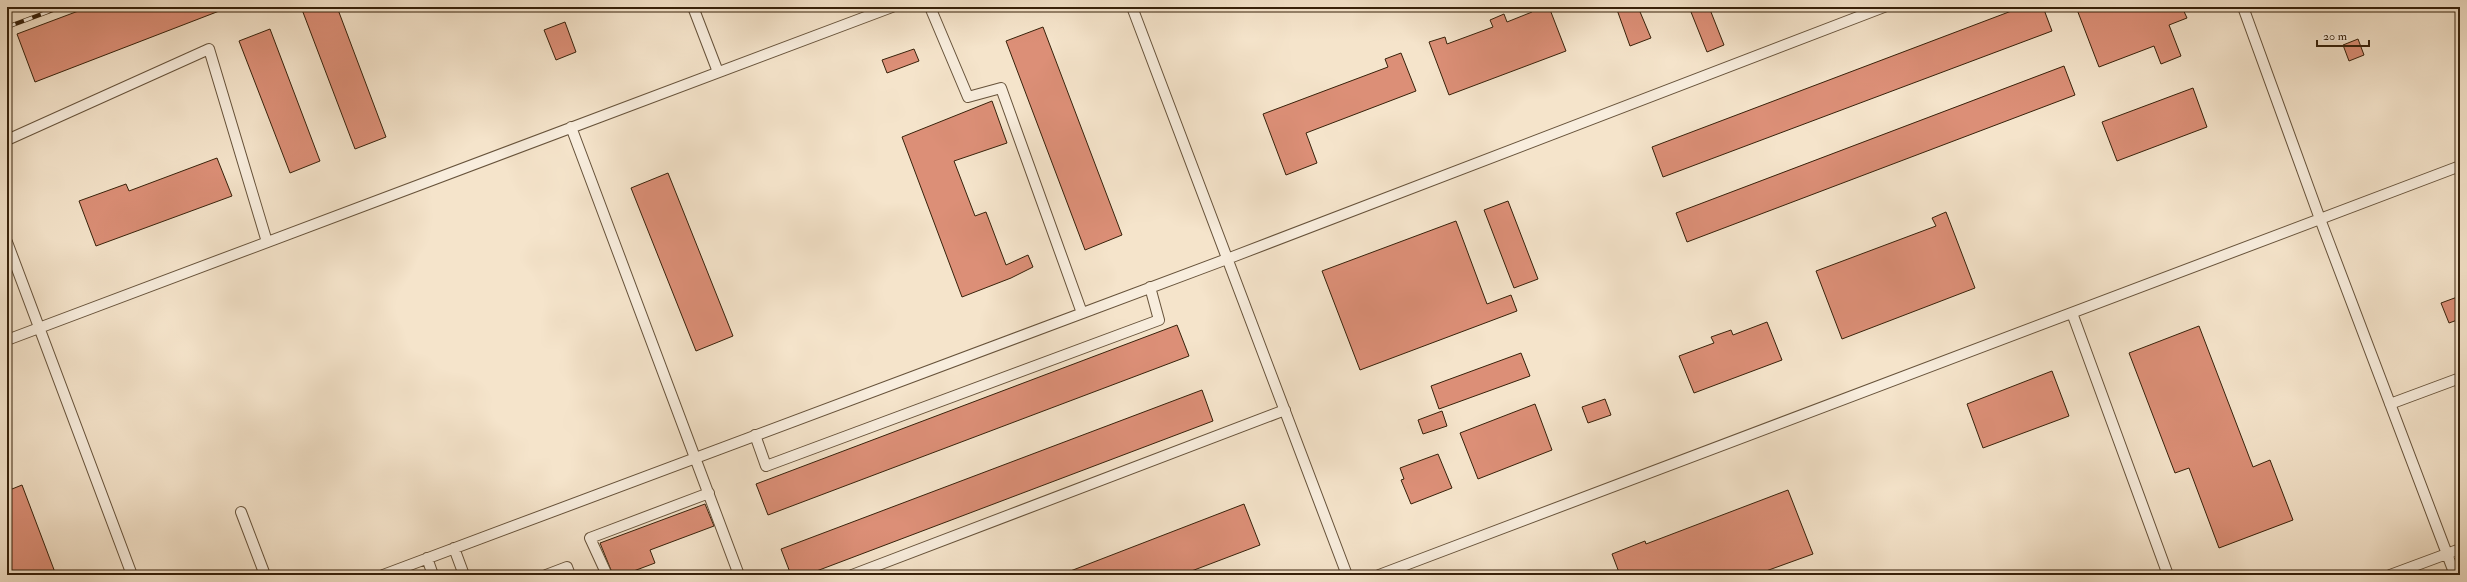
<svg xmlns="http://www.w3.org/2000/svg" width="2467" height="582" font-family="'IM FELL Double Pica',serif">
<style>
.building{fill:#dc8f77;stroke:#37210a}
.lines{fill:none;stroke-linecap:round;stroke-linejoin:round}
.service-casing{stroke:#66523a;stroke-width:12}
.service{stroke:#f8eddd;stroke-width:10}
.rail-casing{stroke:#37210a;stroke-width:4.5}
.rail{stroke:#f8eddd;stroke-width:3;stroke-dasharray:9;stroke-linecap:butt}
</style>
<rect width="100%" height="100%" fill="#f5e4cb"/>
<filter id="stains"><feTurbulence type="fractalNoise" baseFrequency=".005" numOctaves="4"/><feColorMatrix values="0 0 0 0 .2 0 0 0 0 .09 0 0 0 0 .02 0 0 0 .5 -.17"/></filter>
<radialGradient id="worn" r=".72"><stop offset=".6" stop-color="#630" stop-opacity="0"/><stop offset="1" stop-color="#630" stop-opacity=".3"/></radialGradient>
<path class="building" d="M 89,7 L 227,7 L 227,8 L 35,82 L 17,34 Z
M 301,7 L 337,7 L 386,137 L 355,149 Z
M 1531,7 L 1549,7 L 1566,51 L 1449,95 L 1429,42 L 1445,37 L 1447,44 L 1493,27 L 1490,20 L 1504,14 L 1507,22 L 1532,12 Z
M 1616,7 L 1638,7 L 1651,38 L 1630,46 Z
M 1689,7 L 1709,7 L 1724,45 L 1707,52 Z
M 2022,7 L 2043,7 L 2052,31 L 1663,177 L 1652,147 Z
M 2076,7 L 2182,7 L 2187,18 L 2169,25 L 2181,56 L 2161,64 L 2154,46 L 2099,67 Z
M 565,22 L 576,52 L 556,60 L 544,30 Z
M 1043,27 L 1122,235 L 1085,250 L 1006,41 Z
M 270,29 L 320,161 L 290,173 L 239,41 Z
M 2358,39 L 2364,55 L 2349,61 L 2343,45 Z
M 914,49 L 919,61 L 887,73 L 882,60 Z
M 1401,53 L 1416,91 L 1306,133 L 1317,163 L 1286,175 L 1263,114 L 1388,67 L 1385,59 Z
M 2064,66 L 2075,95 L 1687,242 L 1676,213 Z
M 2193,88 L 2207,127 L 2117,161 L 2102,122 Z
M 992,101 L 1007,143 L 954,161 L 975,216 L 986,212 L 1006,265 L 1028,255 L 1033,267 L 1011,278 L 962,297 L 902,137 Z
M 217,158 L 232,196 L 96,246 L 79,201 L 126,184 L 129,191 Z
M 668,173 L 733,336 L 696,351 L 631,188 Z
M 1508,201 L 1538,279 L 1514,288 L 1484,210 Z
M 1946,212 L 1975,288 L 1842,339 L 1816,271 L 1936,226 L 1932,218 Z
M 1456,221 L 1487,304 L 1511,295 L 1517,311 L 1360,370 L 1322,271 Z
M 2460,296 L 2460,319 L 2449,323 L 2441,303 Z
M 1767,322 L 1782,360 L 1694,393 L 1679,356 L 1714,343 L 1711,337 L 1731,330 L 1733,335 Z
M 1177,325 L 1189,356 L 768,515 L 756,484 Z
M 2199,326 L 2253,467 L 2270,460 L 2293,520 L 2219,548 L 2189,468 L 2175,473 L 2129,353 Z
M 1521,353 L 1530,376 L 1439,409 L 1431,386 Z
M 2052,371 L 2069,416 L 1983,448 L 1967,404 Z
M 1202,390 L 1213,421 L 806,575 L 791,575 L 781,549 Z
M 1605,399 L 1611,415 L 1588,423 L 1582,407 Z
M 1535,404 L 1552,450 L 1478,479 L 1460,433 Z
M 1442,411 L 1447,426 L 1423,434 L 1418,420 Z
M 1438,454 L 1452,488 L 1411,504 L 1401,480 L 1404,479 L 1400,468 Z
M 22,485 L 56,575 L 12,575 L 7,561 L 7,491 Z
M 1788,490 L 1813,554 L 1755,575 L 1620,575 L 1612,554 L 1645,541 L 1646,544 Z
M 705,504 L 714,526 L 650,550 L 655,563 L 623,575 L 613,575 L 600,543 Z
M 1244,504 L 1260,545 L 1181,575 L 1060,575 Z"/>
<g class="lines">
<g class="service-casing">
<path id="service" d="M 693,7 L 718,72
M 930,7 L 968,97 L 1001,88 L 1082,313
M 1132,7 L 1347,575
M 2243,7 L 2320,219 L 2455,575
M 571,127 L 739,575
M 7,140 L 209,49 L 267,242
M 7,242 L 132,575
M 2072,313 L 2168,575
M 7,340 L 892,7
M 2390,404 L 2460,378
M 755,435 L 766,466 L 1159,320 L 1150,287
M 241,512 L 265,575
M 454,548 L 464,575
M 427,558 L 433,575
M 383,575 L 1227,259 L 1884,7
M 546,575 L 567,567 L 570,575
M 607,575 L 590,538 L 709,493
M 852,575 L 1285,410
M 1379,575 L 2460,166
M 2390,575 L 2460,549"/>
</g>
<use href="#service" class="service"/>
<g class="rail-casing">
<path id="rail" d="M 7,27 L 61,7"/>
</g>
<use href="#rail" class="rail"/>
</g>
<rect width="2467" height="582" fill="none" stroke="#f5e4cb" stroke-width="24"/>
<rect x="8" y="8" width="2451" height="566" fill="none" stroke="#37210a" stroke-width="2"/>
<rect x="12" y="12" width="2443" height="558" fill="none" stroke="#37210a"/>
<path d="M2317 40v6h52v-6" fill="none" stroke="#37210a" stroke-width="2"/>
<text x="2323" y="40" font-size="12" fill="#37210a" stroke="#f8eddd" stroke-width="3" paint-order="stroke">20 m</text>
<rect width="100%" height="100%" filter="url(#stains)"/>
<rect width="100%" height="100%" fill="url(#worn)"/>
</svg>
